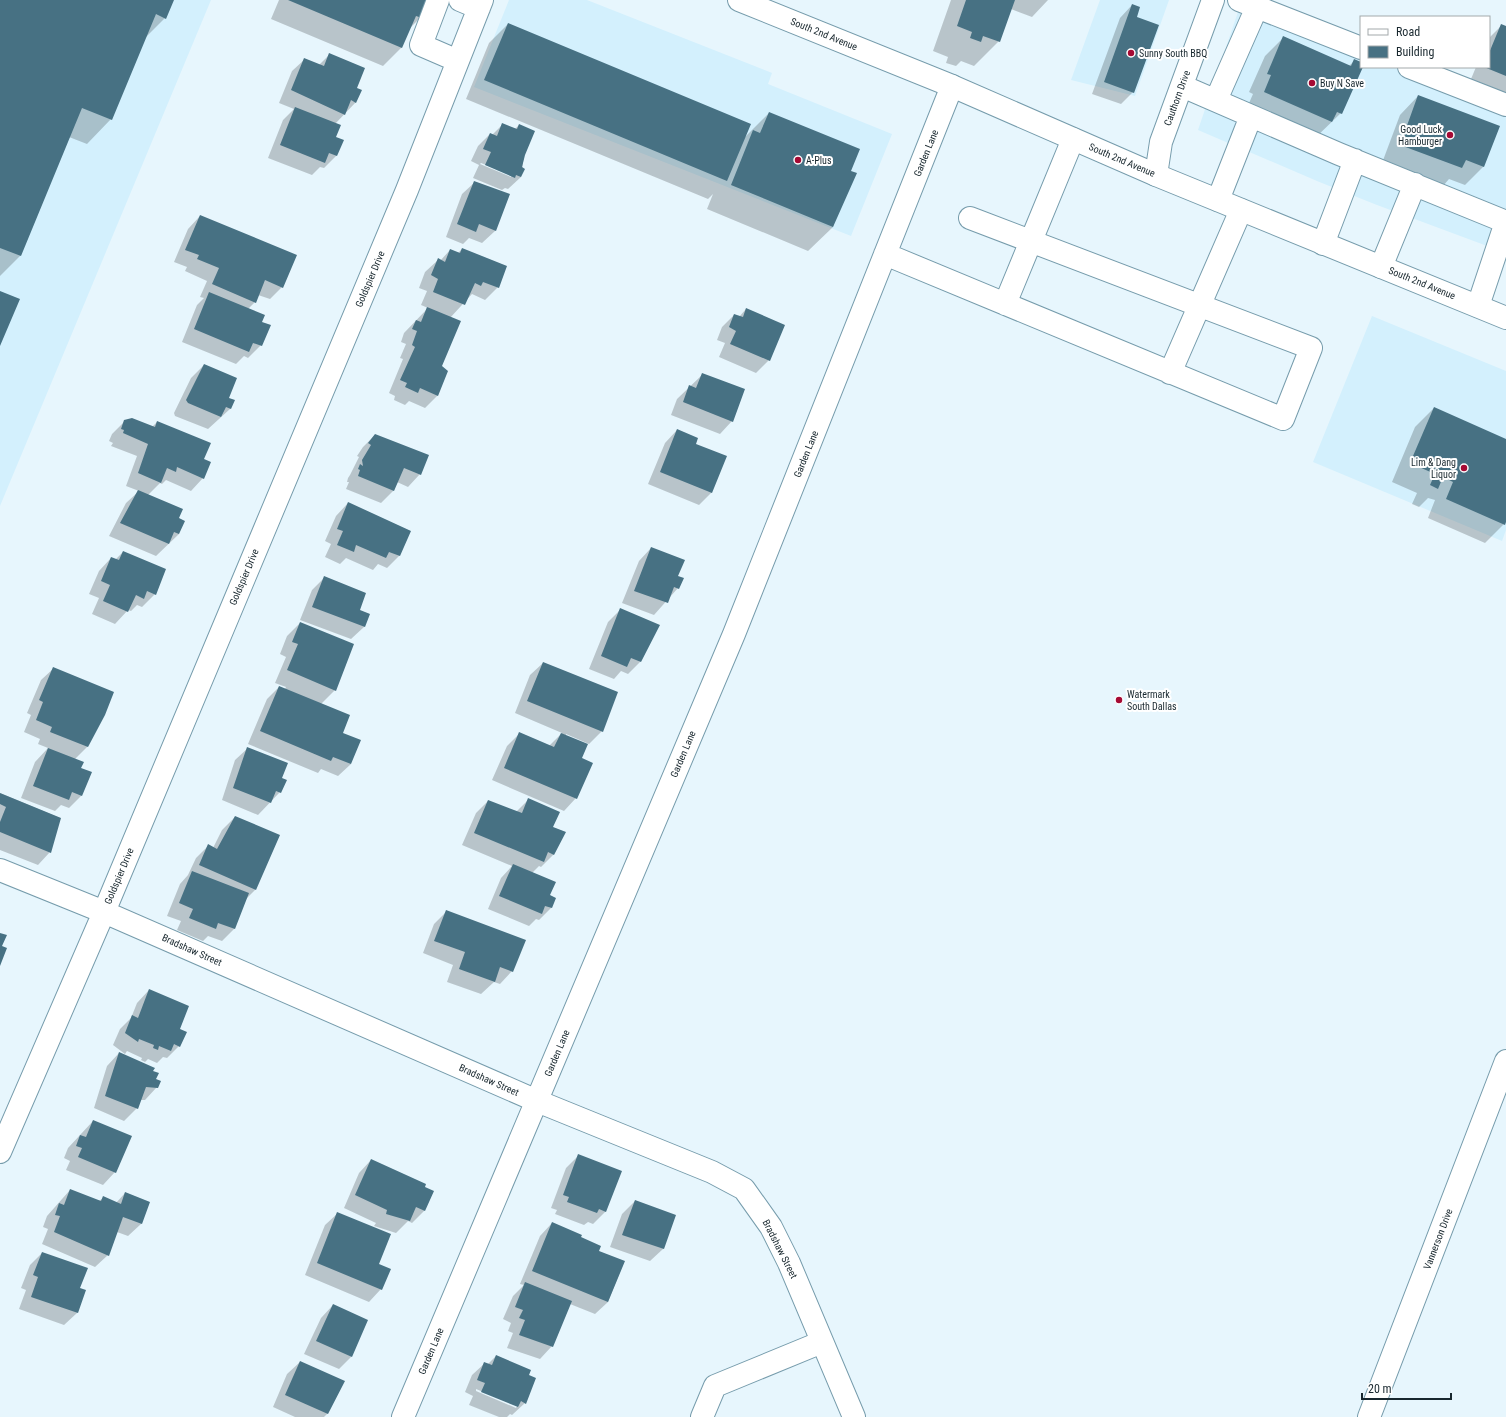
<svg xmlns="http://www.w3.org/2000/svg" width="1506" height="1417" font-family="'Roboto Condensed',sans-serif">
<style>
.built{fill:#d3f0fd}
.shadow{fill:#0003;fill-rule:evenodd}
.building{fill:#477183}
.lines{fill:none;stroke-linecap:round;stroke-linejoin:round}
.minor-casing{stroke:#769cac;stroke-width:24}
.major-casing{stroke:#769cac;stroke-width:24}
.minor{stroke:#fff;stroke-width:22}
.major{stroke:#fff;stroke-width:22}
.poi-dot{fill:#a50a34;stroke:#fff;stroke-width:1.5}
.labels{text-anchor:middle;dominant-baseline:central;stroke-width:4;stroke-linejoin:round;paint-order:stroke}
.street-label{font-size:10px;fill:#18272e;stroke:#fff}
.poi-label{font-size:10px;fill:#18272e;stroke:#fff;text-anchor:start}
</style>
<rect width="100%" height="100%" fill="#e7f6fd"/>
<path class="built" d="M 0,0 L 211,0 L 0,506 Z
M 509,0 L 587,0 L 772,73 L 768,84 L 892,134 L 851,236 L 474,87 Z
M 1100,0 L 1169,0 L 1135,96 L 1071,80 Z
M 1241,3 L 1361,53 L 1361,67 L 1394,67 L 1506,113 L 1506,253 L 1377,205 L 1317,181 L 1198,130 Z
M 1372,316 L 1506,371 L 1506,530 L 1502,541 L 1313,462 Z"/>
<path class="shadow" d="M 0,0 L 173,0 L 165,18 L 145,38 L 111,119 L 87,144 L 69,137 L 20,256 L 0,276 Z
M 279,0 L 428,0 L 421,17 L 409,29 L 401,48 L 383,66 L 271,19 Z
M 951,0 L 1048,0 L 1032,17 L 1011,9 L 999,41 L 974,66 L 961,61 L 956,66 L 946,63 L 948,57 L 933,51 Z
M 1132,5 L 1135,18 L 1133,92 L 1121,104 L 1092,94 L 1120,18 Z
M 508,24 L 744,138 L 769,113 L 850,171 L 833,227 L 808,251 L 707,209 L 713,194 L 708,199 L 466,99 L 489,43 Z
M 1501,26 L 1506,28 L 1506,94 L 1471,79 L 1476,67 L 1489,67 L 1489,38 Z
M 1284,37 L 1349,66 L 1354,61 L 1361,64 L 1362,67 L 1341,113 L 1313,140 L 1246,110 L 1253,94 L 1249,92 L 1265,56 Z
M 330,54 L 355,89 L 356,102 L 335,124 L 334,137 L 342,141 L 336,156 L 324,168 L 320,167 L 312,175 L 268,158 L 283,120 L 294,109 L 279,103 L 292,71 L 305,59 L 319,65 Z
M 1418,96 L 1484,166 L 1465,185 L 1449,179 L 1443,186 L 1382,163 L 1400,115 Z
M 503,124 L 515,129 L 519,125 L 524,155 L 521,177 L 508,189 L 505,188 L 502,190 L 473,178 L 479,165 L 471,161 L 478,146 L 490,134 L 492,135 ZM 481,163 L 511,175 L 511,177 L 480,164 Z
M 475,182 L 509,195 L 495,231 L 482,243 L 469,238 L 463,244 L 446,237 L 462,194 Z
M 200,216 L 282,287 L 270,299 L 258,295 L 255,302 L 248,309 L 261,322 L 261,345 L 248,358 L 244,356 L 236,364 L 182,342 L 197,305 L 204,298 L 200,297 L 207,281 L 185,271 L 187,267 L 174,262 L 188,229 Z
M 462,249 L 498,287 L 485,300 L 472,294 L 450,318 L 441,366 L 438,395 L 425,408 L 409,401 L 405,405 L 394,400 L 395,396 L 389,393 L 403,359 L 400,358 L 406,344 L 401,342 L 404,333 L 428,308 L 421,305 L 427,291 L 419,288 L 425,272 L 438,260 L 440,261 L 450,250 L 458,253 Z
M 746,309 L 769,360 L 756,373 L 719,357 L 725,343 L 717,340 L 722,327 L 734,315 L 739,317 Z
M 204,365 L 227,398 L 233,400 L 230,409 L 208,429 L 175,416 L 174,413 L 191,378 Z
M 703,374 L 732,421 L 720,434 L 671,415 L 677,399 Z
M 1434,408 L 1506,440 L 1506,519 L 1504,524 L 1485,543 L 1428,518 L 1435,500 L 1428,498 L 1419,507 L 1412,504 L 1417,493 L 1392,482 L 1415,427 Z
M 125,421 L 152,427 L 157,422 L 203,459 L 203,478 L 191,491 L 166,480 L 162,484 L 160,483 L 148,495 L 178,518 L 179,534 L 156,556 L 109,536 L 126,503 L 139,491 L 126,486 L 137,456 L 111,446 L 113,443 L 109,441 L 112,434 Z
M 677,430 L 694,444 L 712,492 L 699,505 L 648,484 L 665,443 Z
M 375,435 L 420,474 L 408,487 L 397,482 L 394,490 L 381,503 L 346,489 L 349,482 L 347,482 L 348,478 L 350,475 L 359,457 L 357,456 L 363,447 Z
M 348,503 L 410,531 L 399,556 L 387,568 L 378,564 L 373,570 L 346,558 L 340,564 L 325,557 L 331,544 L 325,541 L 336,516 Z
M 651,548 L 677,577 L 678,588 L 654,615 L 622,603 L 639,561 Z
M 123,552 L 155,594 L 142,607 L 137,605 L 131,611 L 128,610 L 115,624 L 92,614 L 99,598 L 89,594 L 99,571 L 111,558 L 115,560 Z
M 324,578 L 358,610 L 369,614 L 364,627 L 351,639 L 300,620 L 312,590 Z
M 621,609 L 640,662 L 628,674 L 621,671 L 614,679 L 589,669 L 608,622 Z
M 300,623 L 335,690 L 321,704 L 341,734 L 351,764 L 338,776 L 321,769 L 318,773 L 248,744 L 267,699 L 279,687 L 285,689 L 286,687 L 275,683 L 286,657 L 280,654 L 287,636 Z
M 543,663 L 602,731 L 589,744 L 566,734 L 566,736 L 580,759 L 576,798 L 564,811 L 492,780 L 507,746 L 520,733 L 549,746 L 562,733 L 515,713 L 530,675 Z
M 54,668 L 104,714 L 87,747 L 74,760 L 80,768 L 91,773 L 81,796 L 69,808 L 61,805 L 55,811 L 21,798 L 35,762 L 48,748 L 38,744 L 40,739 L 24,732 L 31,715 L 27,713 L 41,680 Z
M 248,748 L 281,778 L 280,792 L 258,815 L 222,800 L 235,760 Z
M 0,793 L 60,818 L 50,852 L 38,865 L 0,850 Z
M 528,800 L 552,827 L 565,832 L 553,855 L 541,867 L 539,866 L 532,873 L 549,896 L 551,908 L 539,920 L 536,919 L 529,926 L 488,909 L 501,878 L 512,866 L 462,845 L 476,813 L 488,801 L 516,812 Z
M 235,817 L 279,836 L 255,890 L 246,899 L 234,929 L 222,941 L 208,936 L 203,941 L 177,930 L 181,921 L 167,916 L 180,884 L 188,875 L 196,858 L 208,846 L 213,848 L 222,830 Z
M 447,911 L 512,971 L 500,984 L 494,982 L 481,994 L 447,982 L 453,965 L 423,953 L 434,924 Z
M 149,990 L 179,1029 L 179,1046 L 167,1058 L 163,1057 L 157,1063 L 148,1059 L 145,1062 L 141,1060 L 142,1058 L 127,1051 L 125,1054 L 113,1045 L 120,1029 L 131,1018 L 137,1003 Z
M 119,1053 L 155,1080 L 157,1087 L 145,1100 L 140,1100 L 137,1108 L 124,1121 L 94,1108 L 107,1066 Z
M 93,1121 L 115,1172 L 103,1185 L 66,1170 L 70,1161 L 64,1158 L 68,1148 Z
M 578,1156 L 606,1211 L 593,1224 L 588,1222 L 584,1225 L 555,1214 L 557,1210 L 551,1208 L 566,1168 Z
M 371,1160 L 433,1192 L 424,1211 L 412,1223 L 408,1221 L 396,1233 L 374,1226 L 376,1223 L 344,1208 L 359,1173 Z
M 70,1190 L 99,1201 L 103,1198 L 116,1203 L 125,1193 L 149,1203 L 141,1224 L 128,1236 L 117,1232 L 108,1255 L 95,1267 L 42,1244 L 48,1229 L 43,1227 L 47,1216 Z
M 635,1201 L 675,1216 L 663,1249 L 650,1261 L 610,1247 L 622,1214 Z
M 338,1213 L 378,1264 L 381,1289 L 369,1302 L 305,1275 L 325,1225 Z
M 552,1223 L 598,1251 L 624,1262 L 608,1302 L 595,1314 L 570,1304 L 552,1346 L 540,1359 L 507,1348 L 513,1333 L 508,1331 L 511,1323 L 503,1319 L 513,1296 L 524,1285 L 520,1284 L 540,1236 Z
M 42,1253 L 79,1289 L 85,1291 L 77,1313 L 64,1325 L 19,1309 L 26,1290 L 21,1288 L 30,1265 Z
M 333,1305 L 351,1357 L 339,1369 L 304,1354 L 321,1318 Z
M 496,1356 L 525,1403 L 512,1415 L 510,1414 L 507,1417 L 499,1417 L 469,1405 L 473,1396 L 465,1392 L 472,1375 L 485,1363 L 488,1364 ZM 476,1389 L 517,1406 L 516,1408 L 476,1391 Z
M 300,1362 L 328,1413 L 324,1417 L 295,1417 L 273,1407 L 287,1374 Z"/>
<path class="building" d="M 0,0 L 174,0 L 166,19 L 156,14 L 112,120 L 82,108 L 21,256 L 0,248 Z
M 288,0 L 429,0 L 422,18 L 416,16 L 402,48 Z
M 966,0 L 1015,0 L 1000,42 L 983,36 L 981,42 L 970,38 L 972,32 L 957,26 Z
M 1132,4 L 1140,7 L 1137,17 L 1159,25 L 1134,93 L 1104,82 Z
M 508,23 L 751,124 L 727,181 L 484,80 Z
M 1501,24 L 1506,26 L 1506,76 L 1484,67 L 1489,67 L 1489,53 Z
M 1283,36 L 1351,66 L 1354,59 L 1361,62 L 1361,67 L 1363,67 L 1342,114 L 1337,112 L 1332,122 L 1264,92 L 1271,75 L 1267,74 Z
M 329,53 L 365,68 L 357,88 L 362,90 L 356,103 L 351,100 L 345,115 L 291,90 L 304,58 L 324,66 Z
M 1418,95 L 1500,126 L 1484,167 L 1466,160 L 1462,168 L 1400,145 Z
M 295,107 L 341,125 L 336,137 L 344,140 L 337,156 L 329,153 L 325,163 L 280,145 Z
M 769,112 L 860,149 L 851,171 L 857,173 L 833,227 L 731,185 L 753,130 L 760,133 Z
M 502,123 L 517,129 L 519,124 L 535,131 L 525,155 L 522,167 L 525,169 L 521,177 L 516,175 L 515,178 L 485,165 L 491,152 L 483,149 L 490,133 L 497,136 Z
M 474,181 L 510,194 L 496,231 L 479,224 L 476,232 L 457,224 Z
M 200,215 L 297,255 L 283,288 L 265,280 L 256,303 L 212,284 L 219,268 L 197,259 L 199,255 L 185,250 Z
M 462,248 L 507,266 L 499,288 L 483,282 L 481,286 L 475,283 L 465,305 L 433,292 L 438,279 L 431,275 L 438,258 L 445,262 L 450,249 L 460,253 Z
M 0,291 L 20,299 L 0,346 Z
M 209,292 L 265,315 L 262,322 L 271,325 L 262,346 L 253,343 L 249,352 L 194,329 Z
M 427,307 L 461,321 L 442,366 L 448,371 L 438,396 L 420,388 L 418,393 L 405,387 L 407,383 L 400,380 L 415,347 L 412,345 L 417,331 L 412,329 L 416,320 L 421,322 Z
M 746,308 L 785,325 L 770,361 L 730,344 L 736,331 L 729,327 L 734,314 L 743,317 Z
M 204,364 L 237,378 L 229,398 L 235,400 L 231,409 L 226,407 L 221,417 L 188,403 L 186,400 Z
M 702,373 L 745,389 L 733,422 L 683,402 L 689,385 L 696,388 Z
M 1434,407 L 1506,439 L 1506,522 L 1505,525 L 1446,499 L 1453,482 L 1443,477 L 1438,489 L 1430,485 L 1435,474 L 1410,463 Z
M 132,418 L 155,427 L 157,421 L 211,443 L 204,459 L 211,462 L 204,479 L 177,467 L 176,472 L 167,468 L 161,483 L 138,473 L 148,444 L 123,433 L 124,430 L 121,429 L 124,420 Z
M 677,429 L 698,438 L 696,444 L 727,456 L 712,493 L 660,472 Z
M 375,434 L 429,455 L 421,475 L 404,468 L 394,491 L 358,476 L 360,470 L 358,469 L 360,464 L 363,466 L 362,460 L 371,445 L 368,443 Z
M 138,490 L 183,509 L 179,518 L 185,521 L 179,534 L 174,532 L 169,544 L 120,523 Z
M 348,502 L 411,531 L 400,556 L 389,552 L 386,558 L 356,545 L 354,552 L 337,545 L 343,531 L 337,529 Z
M 651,547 L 685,560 L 678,576 L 684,578 L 679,589 L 674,587 L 668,603 L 634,591 Z
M 123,551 L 166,569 L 156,595 L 147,591 L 144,599 L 136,595 L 128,612 L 103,601 L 110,585 L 101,581 L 111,557 L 119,560 Z
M 324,576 L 366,593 L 360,610 L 370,614 L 365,627 L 312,607 Z
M 620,608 L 660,625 L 641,662 L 631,658 L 627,667 L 601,656 Z
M 300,622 L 354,644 L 336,691 L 287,670 L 298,644 L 292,642 Z
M 543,662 L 618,692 L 603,732 L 527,701 Z
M 53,667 L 114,692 L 105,715 L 88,747 L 50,732 L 52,727 L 36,720 L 43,702 L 39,700 Z
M 279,686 L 350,715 L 343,733 L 361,740 L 351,764 L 333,757 L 331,761 L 260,731 Z
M 519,732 L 554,747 L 561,733 L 588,744 L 582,758 L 593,763 L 577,799 L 504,768 Z
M 247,747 L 288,763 L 282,778 L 287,780 L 281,793 L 276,791 L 271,803 L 233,788 Z
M 48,748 L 84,762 L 81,768 L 92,772 L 82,796 L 72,792 L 69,800 L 33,786 Z
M 0,793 L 61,818 L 51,853 L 0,832 L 0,822 L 6,807 L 0,804 Z
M 528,798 L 560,812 L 553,827 L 566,832 L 554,855 L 548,852 L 544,862 L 474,833 L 488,800 L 522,813 Z
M 235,816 L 280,835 L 256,890 L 199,865 L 208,844 L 217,849 Z
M 513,864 L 556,882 L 550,895 L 556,898 L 552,908 L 545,906 L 542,914 L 499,896 Z
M 192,871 L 249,893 L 235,929 L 218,923 L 216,929 L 189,918 L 193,909 L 179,903 Z
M 446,910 L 526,940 L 513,972 L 500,967 L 495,982 L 459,969 L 465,952 L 434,941 Z
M 0,933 L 7,935 L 2,946 L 7,948 L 0,966 Z
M 149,989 L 189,1006 L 180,1029 L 187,1032 L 180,1047 L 174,1044 L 171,1051 L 159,1046 L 158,1050 L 153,1048 L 154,1045 L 139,1039 L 138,1042 L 125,1033 L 132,1015 L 138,1018 Z
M 119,1052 L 155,1068 L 153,1071 L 159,1073 L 156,1079 L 161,1081 L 158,1088 L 146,1087 L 138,1109 L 105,1096 Z
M 93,1120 L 132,1136 L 116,1173 L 78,1157 L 82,1148 L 76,1146 L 80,1135 L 86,1137 Z
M 578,1154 L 622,1171 L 606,1212 L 599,1209 L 597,1213 L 567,1202 L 569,1197 L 563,1195 Z
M 371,1159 L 426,1184 L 425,1187 L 434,1191 L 425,1211 L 416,1207 L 410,1221 L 386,1214 L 387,1210 L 355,1195 Z
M 70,1189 L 101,1201 L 103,1196 L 121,1204 L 125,1192 L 150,1202 L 142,1224 L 123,1217 L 109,1256 L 54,1232 L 60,1216 L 55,1215 L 59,1203 L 64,1205 Z
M 635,1200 L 676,1215 L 664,1249 L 622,1235 Z
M 337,1212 L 391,1234 L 379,1264 L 391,1269 L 382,1290 L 317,1263 Z
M 552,1222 L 582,1235 L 581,1237 L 601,1246 L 599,1251 L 625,1261 L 608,1302 L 532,1271 Z
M 42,1252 L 88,1268 L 80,1288 L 86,1290 L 78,1313 L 31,1297 L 38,1277 L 33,1275 Z
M 525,1282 L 572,1301 L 553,1347 L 519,1335 L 525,1320 L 519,1318 L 523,1310 L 515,1307 Z
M 333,1304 L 368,1320 L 352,1357 L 316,1341 Z
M 496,1355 L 531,1370 L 529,1375 L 536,1378 L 526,1404 L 521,1401 L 518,1407 L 481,1392 L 485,1383 L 477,1380 L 484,1362 L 492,1365 Z
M 300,1361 L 345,1381 L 328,1414 L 285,1395 Z"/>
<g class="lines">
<g class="minor-casing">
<path id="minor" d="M 438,0 L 421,45 L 458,61
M 460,0 L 479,8
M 1239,0 L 1361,48
M 1409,67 L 1506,105
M 1182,86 L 1339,154 L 1506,222
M 1216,100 L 1257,7
M 1156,175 L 1161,142 L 1213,0
M 1218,200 L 1251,116
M 1323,244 L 1355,160
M 885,254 L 1283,419 L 1311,348 L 970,218
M 1381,267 L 1415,184
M 1005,304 L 1073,139
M 1478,306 L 1506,222
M 1170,373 L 1241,210
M 0,870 L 104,912 L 537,1101 L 712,1172 L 744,1189 L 771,1227 L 789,1263 L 854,1417
M 0,1152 L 104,912 L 407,190 L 482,0
M 403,1417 L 734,634 L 952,86
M 702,1417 L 715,1386 L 822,1342
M 1369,1417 L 1506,1061"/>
</g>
<g class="major-casing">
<path id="major" d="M 739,0 L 952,86 L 1156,175 L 1506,318"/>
</g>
<use href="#minor" class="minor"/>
<use href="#major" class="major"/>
</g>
<g class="poi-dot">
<circle cx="1131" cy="53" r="4"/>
<circle cx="1312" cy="83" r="4"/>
<circle cx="1450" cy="135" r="4"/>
<circle cx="798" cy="160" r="4"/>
<circle cx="1464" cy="468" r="4"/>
<circle cx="1119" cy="700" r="4"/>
</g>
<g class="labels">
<g class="street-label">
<text transform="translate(824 34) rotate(22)">South 2nd Avenue</text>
<text transform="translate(1177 98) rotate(-70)">Cauthorn Drive</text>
<text transform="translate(926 153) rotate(-68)">Garden Lane</text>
<text transform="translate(1122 160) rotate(23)">South 2nd Avenue</text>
<text transform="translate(370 279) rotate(-67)">Goldspier Drive</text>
<text transform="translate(1422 283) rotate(22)">South 2nd Avenue</text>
<text transform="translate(806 454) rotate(-68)">Garden Lane</text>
<text transform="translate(244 577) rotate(-67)">Goldspier Drive</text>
<text transform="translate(683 754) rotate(-67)">Garden Lane</text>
<text transform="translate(119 876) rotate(-67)">Goldspier Drive</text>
<text transform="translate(192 950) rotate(24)">Bradshaw Street</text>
<text transform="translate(557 1053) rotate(-67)">Garden Lane</text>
<text transform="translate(489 1080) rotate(24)">Bradshaw Street</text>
<text transform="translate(1438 1239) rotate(-69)">Vannerson Drive</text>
<text transform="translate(780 1249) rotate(63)">Bradshaw Street</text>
<text transform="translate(431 1351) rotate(-67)">Garden Lane</text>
</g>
<g class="poi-label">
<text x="1139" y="53">Sunny South BBQ</text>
<text x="1320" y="83">Buy N Save</text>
<text x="1442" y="129" text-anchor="end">Good Luck<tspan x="1442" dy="12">Hamburger</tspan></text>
<text x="806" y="160">A-Plus</text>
<text x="1456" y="462" text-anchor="end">Lim &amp; Dang<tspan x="1456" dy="12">Liquor</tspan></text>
<text x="1127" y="694">Watermark<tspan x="1127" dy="12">South Dallas</tspan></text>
</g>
</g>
<rect x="1360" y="16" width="130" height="52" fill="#ffffff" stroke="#a3a9ab"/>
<rect x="1368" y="29" width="20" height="6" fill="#ffffff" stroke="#a3a9ab"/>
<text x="1396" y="36" font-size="12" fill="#18272e">Road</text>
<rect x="1368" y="46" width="20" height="12" fill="#477183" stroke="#a3a9ab"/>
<text x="1396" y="56" font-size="12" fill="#18272e">Building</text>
<path d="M1362 1393v6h89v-6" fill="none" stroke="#18272e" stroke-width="2"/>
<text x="1368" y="1393" font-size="12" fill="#18272e" stroke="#ffffff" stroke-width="3" paint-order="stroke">20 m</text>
</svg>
